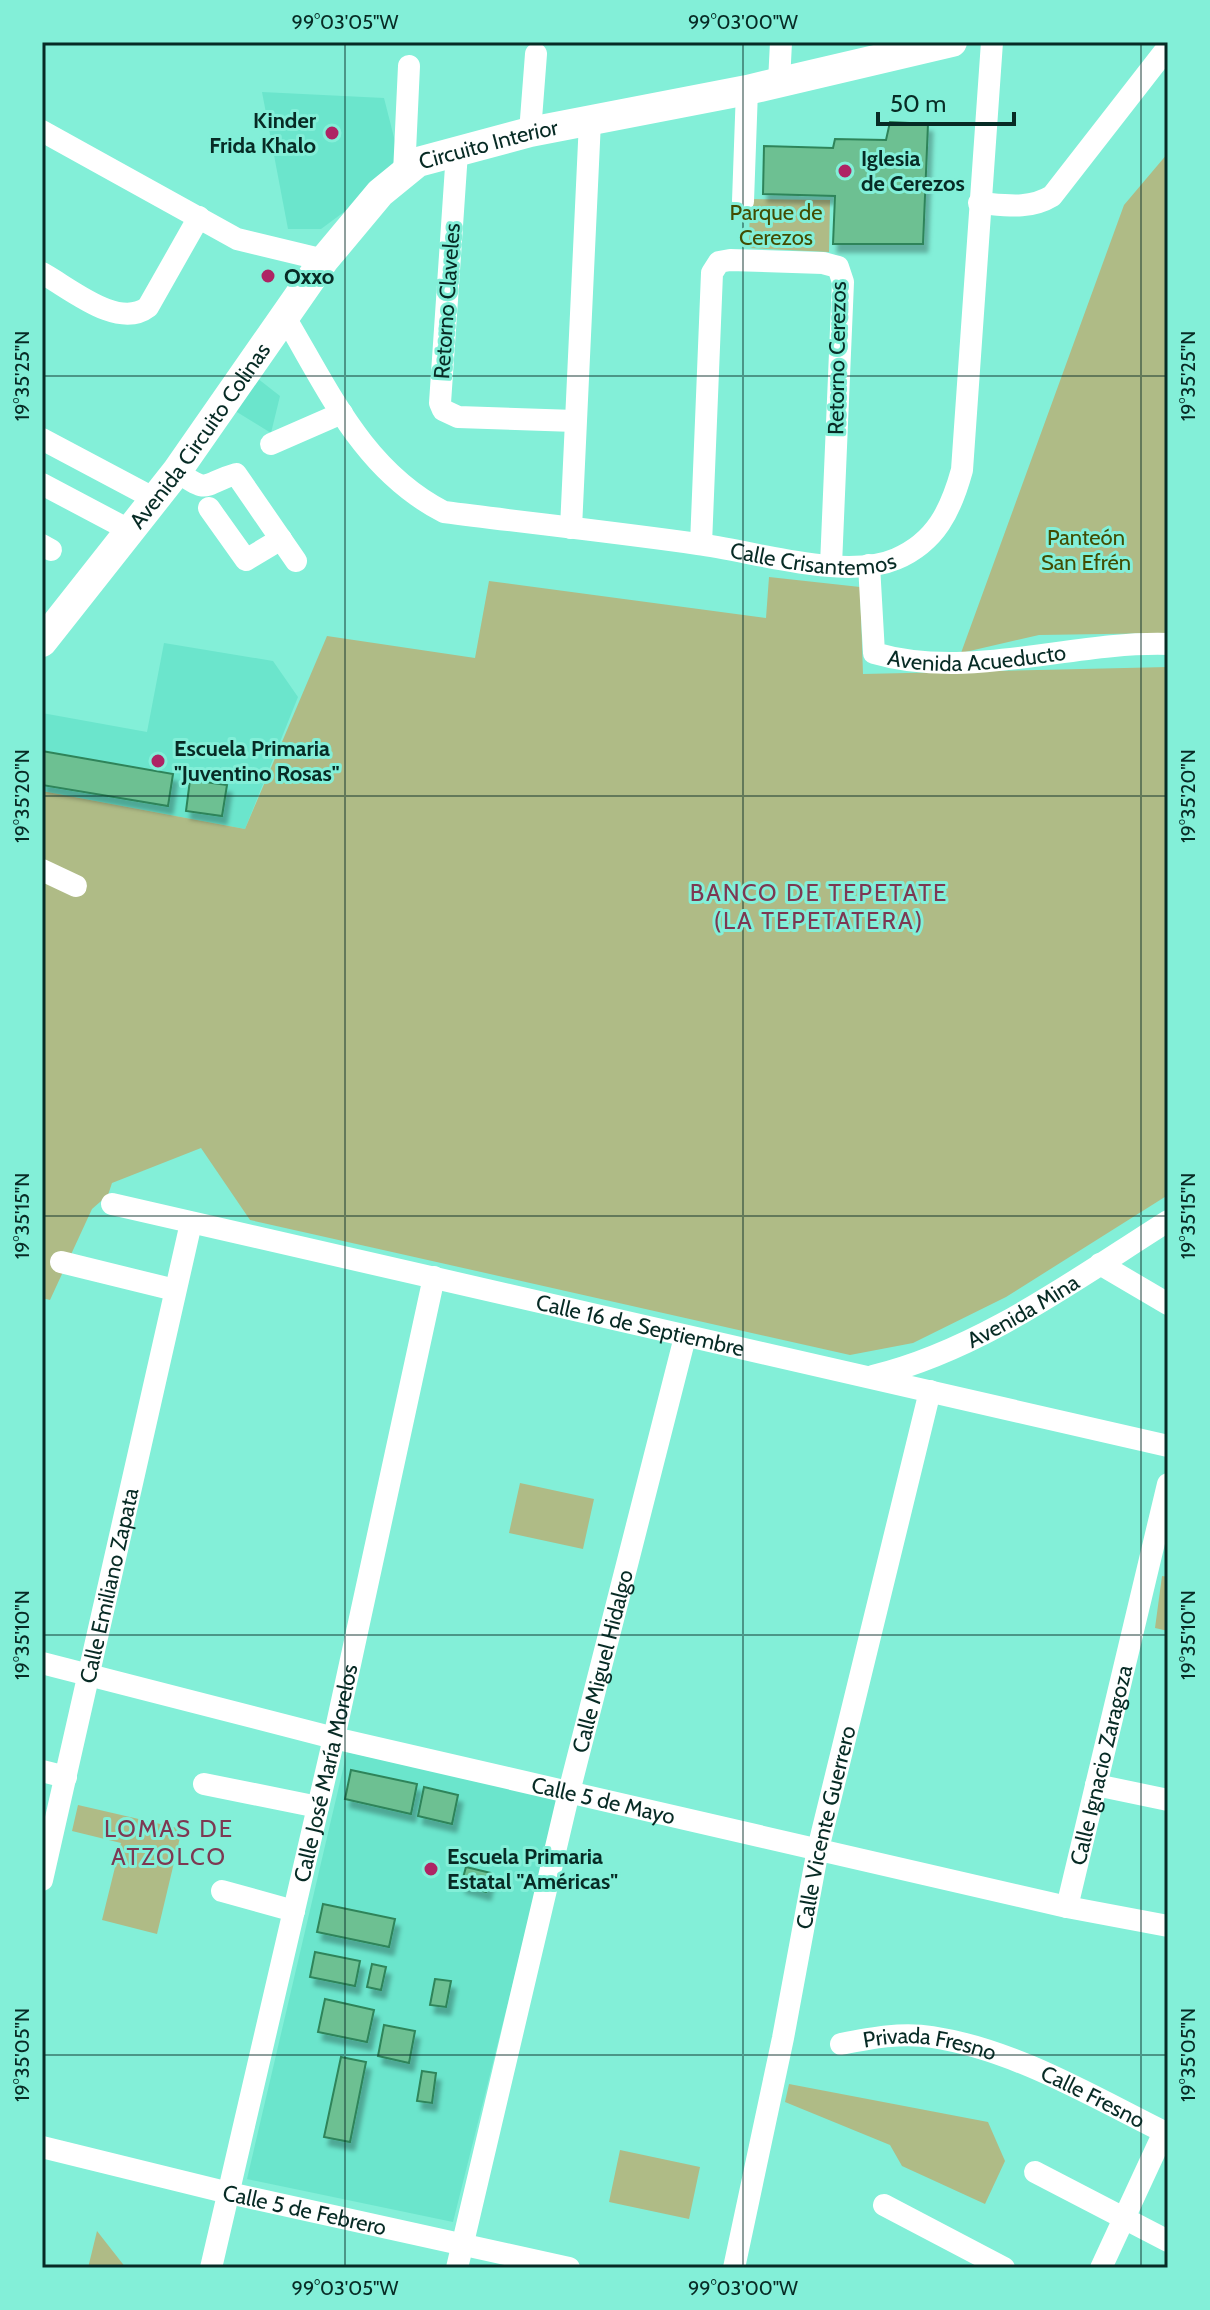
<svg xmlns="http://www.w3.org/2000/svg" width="1210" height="2310" font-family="Cabin,sans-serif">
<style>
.built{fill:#6be5cc}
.green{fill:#afbb86}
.building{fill:#6dc092;stroke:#2f845a;stroke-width:2;filter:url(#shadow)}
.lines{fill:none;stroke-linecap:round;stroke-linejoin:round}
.minor{stroke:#fff;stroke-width:22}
.secondary{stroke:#fff;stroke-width:30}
.ticks{fill:none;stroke:#072b25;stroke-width:2;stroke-opacity:0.45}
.poi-dot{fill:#ae2464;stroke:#83efd8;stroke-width:3}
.labels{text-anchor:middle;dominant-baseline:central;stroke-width:6;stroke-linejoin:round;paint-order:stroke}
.poi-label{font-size:22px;font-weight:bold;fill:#072b25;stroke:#83efd8;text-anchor:start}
.street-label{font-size:22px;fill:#072b25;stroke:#83efd8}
.park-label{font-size:22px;fill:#424c02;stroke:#83efd8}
.neighbourhood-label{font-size:24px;letter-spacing:2px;fill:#7d3852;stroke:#83efd8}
.neatline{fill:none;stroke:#072b25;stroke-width:3}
.ticks-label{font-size:20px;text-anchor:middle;fill:#072b25}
</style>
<defs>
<filter id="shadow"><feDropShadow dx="4.5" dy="8" stdDeviation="2" flood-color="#0004"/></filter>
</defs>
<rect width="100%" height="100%" fill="#83efd8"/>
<path class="built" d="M 262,92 L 384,98 L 402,169 L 321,229 L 288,229 Z
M 257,378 L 280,396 L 271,433 L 232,409 Z
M 164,643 L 273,661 L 298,697 L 245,829 L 42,791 L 42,713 L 147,732 Z
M 347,1752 L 559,1799 L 453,2222 L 247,2179 Z"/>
<path class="green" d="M 1168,153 L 1168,633 L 1039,635 L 961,653 L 1124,205 Z
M 750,199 L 830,200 L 829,252 L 749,248 Z
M 769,577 L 860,587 L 863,674 L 1168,667 L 1168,1195 L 1006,1297 L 913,1343 L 850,1355 L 250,1220 L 201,1148 L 112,1183 L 108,1195 L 92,1209 L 50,1300 L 42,1298 L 42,791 L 245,829 L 327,636 L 475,658 L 489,581 L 766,618 Z
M 520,1483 L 594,1499 L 583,1549 L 509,1533 Z
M 1162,1576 L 1168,1577 L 1168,1631 L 1155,1628 Z
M 78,1805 L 182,1829 L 157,1934 L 102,1920 L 121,1843 L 72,1831 Z
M 789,2084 L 988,2122 L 1005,2161 L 985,2204 L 902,2166 L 890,2145 L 785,2102 Z
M 620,2150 L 700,2167 L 689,2219 L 609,2202 Z
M 97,2231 L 126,2268 L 88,2268 Z"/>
<path class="building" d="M 890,122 L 928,124 L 923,244 L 833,244 L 835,196 L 763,194 L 764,146 L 833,148 L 835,139 L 886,140 Z
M 42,751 L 173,774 L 168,806 L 42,785 Z
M 190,780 L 227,785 L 222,816 L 186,811 Z
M 351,1770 L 417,1784 L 411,1814 L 345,1799 Z
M 424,1787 L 458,1795 L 452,1824 L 418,1816 Z
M 466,1867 L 491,1873 L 486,1892 L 461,1885 Z
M 323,1904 L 395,1919 L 389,1947 L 317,1932 Z
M 315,1952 L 360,1961 L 355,1986 L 310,1977 Z
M 372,1964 L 386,1967 L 381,1990 L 367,1987 Z
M 435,1979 L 451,1981 L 446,2007 L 430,2005 Z
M 325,1999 L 374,2010 L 367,2042 L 318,2032 Z
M 384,2025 L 415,2031 L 409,2063 L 378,2056 Z
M 341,2057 L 366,2062 L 350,2142 L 324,2137 Z
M 422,2071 L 436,2073 L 432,2103 L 417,2101 Z"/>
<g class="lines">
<g class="minor">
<path d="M 779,82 L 781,42"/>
<path d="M 42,131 L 237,239 L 324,260"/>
<path d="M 530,132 L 536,54"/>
<path d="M 457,152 L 440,403 L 443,410 L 458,417 L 575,421"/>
<path d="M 404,173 L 409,66"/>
<path d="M 743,201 L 747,90"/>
<path d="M 979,203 C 1005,205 1029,210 1052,196 L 1168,47"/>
<path d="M 42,273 C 70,288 118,330 148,307 L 199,217"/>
<path id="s1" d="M 286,319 C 330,393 364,471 444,512 C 529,523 613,532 698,544 C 753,551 845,581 896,559 C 936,542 951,510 962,470 L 992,42"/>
<path d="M 42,439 L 155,499"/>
<path d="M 271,444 L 342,413"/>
<path d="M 177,471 C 210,496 203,483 236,474 L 296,561"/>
<path d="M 42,484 L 129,530"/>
<path d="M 209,508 L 246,560 L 281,539"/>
<path d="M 571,528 L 590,121"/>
<path d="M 701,544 L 712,273 L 719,262 L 730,260 L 823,263 L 838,267 L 843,282 L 831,565"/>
<path d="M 42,545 L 51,550"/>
<path id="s2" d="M 869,565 L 874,653 C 969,681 1071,641 1168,644"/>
<path d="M 42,870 L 76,886"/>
<path id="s3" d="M 112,1204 L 1168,1446"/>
<path d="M 61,1262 L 175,1290"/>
<path d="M 1100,1264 L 1168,1304"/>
<path id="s4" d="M 873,1376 C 980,1350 1076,1279 1168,1221"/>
<path id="s5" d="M 42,1663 L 334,1738 L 1067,1907 L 1168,1926"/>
<path d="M 42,1771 L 66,1777"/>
<path d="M 204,1784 L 318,1807"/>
<path d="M 1096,1785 L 1168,1800"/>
<path id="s6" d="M 42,1880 L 191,1223"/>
<path d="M 222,1891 L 294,1911"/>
<path id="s7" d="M 1067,1907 L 1168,1484"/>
<path id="s8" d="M 841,2044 C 871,2038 902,2032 932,2037 C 1016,2050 1093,2097 1168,2134"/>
<path id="s9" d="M 42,2147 L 229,2193 L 569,2268"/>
<path d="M 1035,2172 L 1168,2241"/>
<path d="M 884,2205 L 1004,2268"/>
<path id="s10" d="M 211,2268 L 334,1738 L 434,1277"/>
<path id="s11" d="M 457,2268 L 569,1792 L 685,1337"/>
<path id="s12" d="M 734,2268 L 783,2038 L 818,1849 L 930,1391"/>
<path d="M 1101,2268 L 1164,2132"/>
</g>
<path class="secondary" id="s13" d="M 42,642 L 177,471 L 324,260 L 380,193 L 418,162 L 530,132 L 747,90 L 952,42"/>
</g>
<path class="ticks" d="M 345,42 L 345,2268M 743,42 L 743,2268M 1141,42 L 1141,2268M 42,376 L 1168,376M 42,796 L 1168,796M 42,1216 L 1168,1216M 42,1635 L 1168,1635M 42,2055 L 1168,2055"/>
<g class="poi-dot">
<circle cx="332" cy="133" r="8"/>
<circle cx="845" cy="171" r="8"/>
<circle cx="268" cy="276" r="8"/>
<circle cx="158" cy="761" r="8"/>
<circle cx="431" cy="1869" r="8"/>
</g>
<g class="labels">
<g class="poi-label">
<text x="316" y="120" text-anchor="end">Kinder<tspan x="316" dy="25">Frida Khalo</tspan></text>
<text x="861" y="158">Iglesia<tspan x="861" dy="25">de Cerezos</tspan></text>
<text x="284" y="276">Oxxo</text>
<text x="174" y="748">Escuela Primaria<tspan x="174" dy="25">"Juventino Rosas"</tspan></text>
<text x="447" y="1856">Escuela Primaria<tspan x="447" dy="25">Estatal "Américas"</tspan></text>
</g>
<g class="street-label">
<text stroke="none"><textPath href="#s13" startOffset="684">Circuito Interior</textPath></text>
<text transform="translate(447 301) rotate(-86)">Retorno Claveles</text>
<text transform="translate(837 358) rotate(-89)">Retorno Cerezos</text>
<text stroke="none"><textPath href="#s13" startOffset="260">Avenida Circuito Colinas</textPath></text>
<text stroke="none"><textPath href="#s1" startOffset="626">Calle Crisantemos</textPath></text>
<text stroke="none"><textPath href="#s2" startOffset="192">Avenida Acueducto</textPath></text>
<text stroke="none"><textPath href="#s4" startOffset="164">Avenida Mina</textPath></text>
<text stroke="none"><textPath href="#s3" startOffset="542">Calle 16 de Septiembre</textPath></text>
<text stroke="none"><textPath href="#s6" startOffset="302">Calle Emiliano Zapata</textPath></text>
<text stroke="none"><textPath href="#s11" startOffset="624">Calle Miguel Hidalgo</textPath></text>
<text stroke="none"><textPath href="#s7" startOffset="146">Calle Ignacio Zaragoza</textPath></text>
<text stroke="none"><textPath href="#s10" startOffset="508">Calle José María Morelos</textPath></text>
<text stroke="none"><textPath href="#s5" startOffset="578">Calle 5 de Mayo</textPath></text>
<text stroke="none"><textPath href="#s12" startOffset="450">Calle Vicente Guerrero</textPath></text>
<text stroke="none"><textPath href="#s8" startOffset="90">Privada Fresno</textPath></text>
<text stroke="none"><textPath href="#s8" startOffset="264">Calle Fresno</textPath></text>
<text stroke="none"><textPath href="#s9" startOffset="270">Calle 5 de Febrero</textPath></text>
</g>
<g class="park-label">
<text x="776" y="212">Parque de<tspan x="776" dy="25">Cerezos</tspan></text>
<text x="1086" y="537">Panteón<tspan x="1086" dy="25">San Efrén</tspan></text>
</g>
<g class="neighbourhood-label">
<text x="819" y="892">BANCO DE TEPETATE<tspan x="819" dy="28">(LA TEPETATERA)</tspan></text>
<text x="169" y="1828">LOMAS DE<tspan x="169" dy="28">ATZOLCO</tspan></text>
</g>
</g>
<rect width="1210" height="2310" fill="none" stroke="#83efd8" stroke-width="88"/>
<path d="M878 112v12h136v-12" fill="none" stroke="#072b25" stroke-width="4"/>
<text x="890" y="112" font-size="24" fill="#072b25" stroke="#83efd8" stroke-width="6" paint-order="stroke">50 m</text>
<rect x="44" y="44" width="1122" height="2222" class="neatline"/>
<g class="ticks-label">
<text x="345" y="29">99°03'05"W</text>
<text x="743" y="29">99°03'00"W</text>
<text transform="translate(22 376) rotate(-90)" y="7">19°35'25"N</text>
<text transform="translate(1188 376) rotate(-90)" y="7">19°35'25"N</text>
<text transform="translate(22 796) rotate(-90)" y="7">19°35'20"N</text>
<text transform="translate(1188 796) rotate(-90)" y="7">19°35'20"N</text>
<text transform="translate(22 1216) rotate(-90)" y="7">19°35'15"N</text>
<text transform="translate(1188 1216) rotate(-90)" y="7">19°35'15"N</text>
<text transform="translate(22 1635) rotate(-90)" y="7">19°35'10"N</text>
<text transform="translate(1188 1635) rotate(-90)" y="7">19°35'10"N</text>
<text transform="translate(22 2055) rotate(-90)" y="7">19°35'05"N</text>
<text transform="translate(1188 2055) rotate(-90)" y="7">19°35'05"N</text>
<text x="345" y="2295">99°03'05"W</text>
<text x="743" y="2295">99°03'00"W</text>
</g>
</svg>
